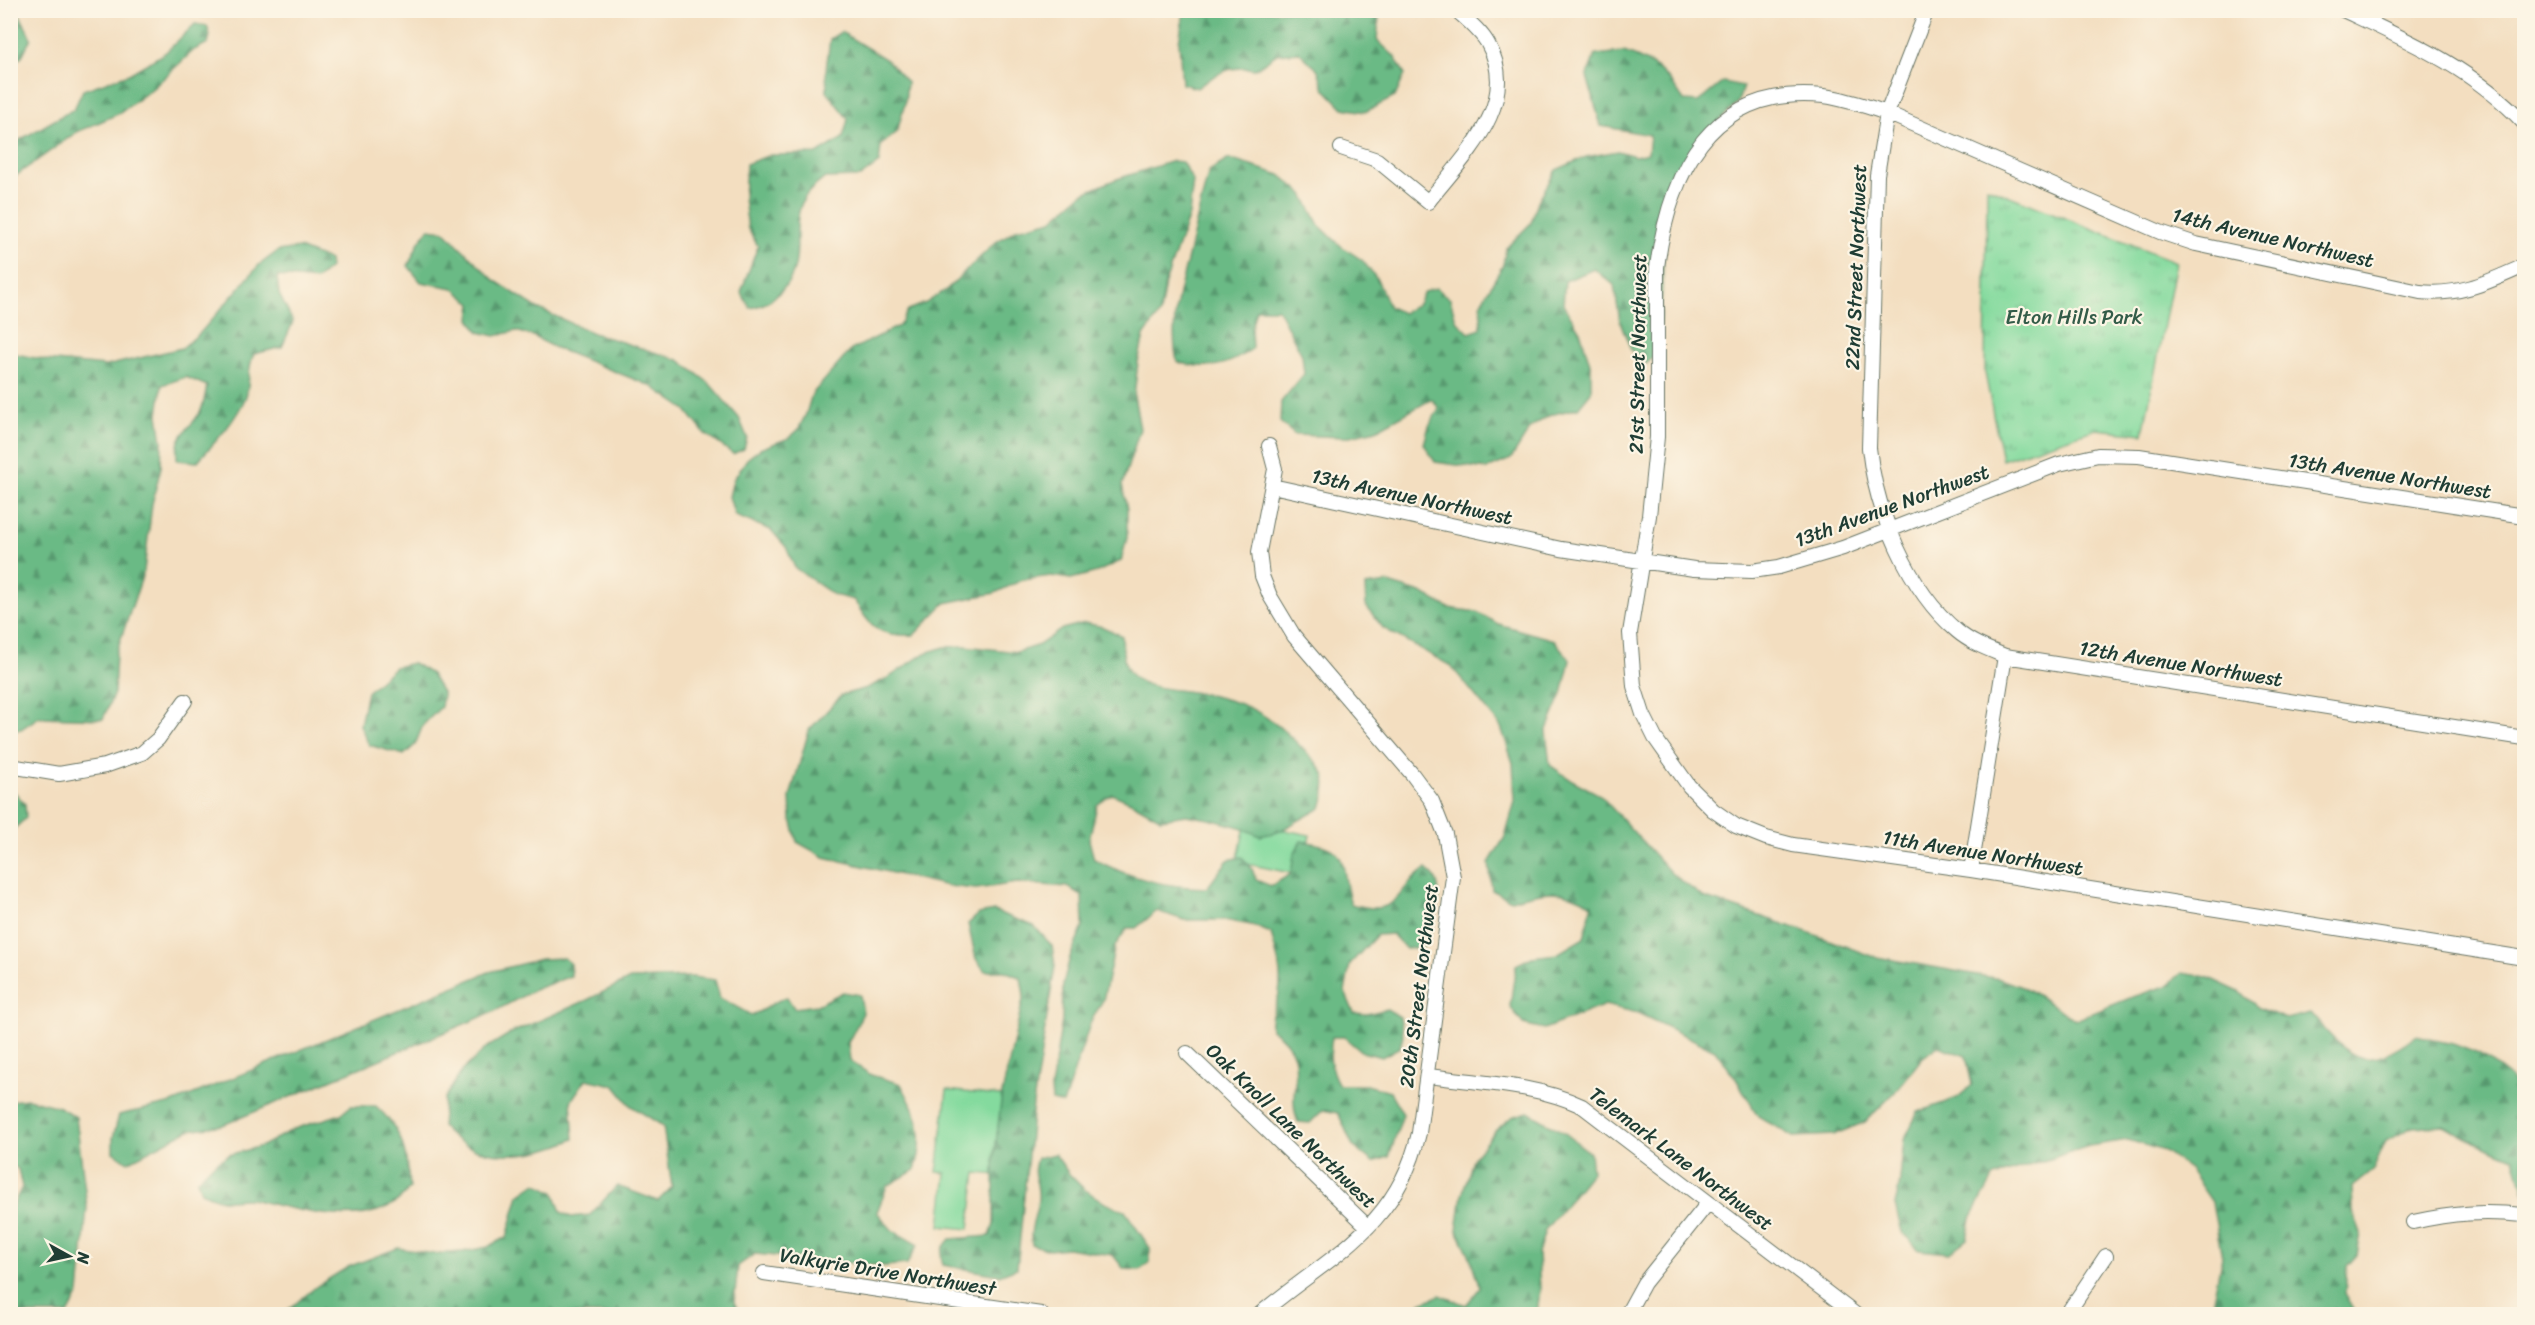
<svg xmlns="http://www.w3.org/2000/svg" width="2535" height="1325" font-family="Sriracha,sans-serif">
<style>
.green{fill:#84da9e;stroke:#528c69;stroke-width:1.5}
.forest{fill:url(#forest-firs);stroke:#457c5c;stroke-width:1.5}
.park{fill:url(#park-tufts);stroke:#528c69;stroke-width:1.5}
.lines{fill:none;stroke-linecap:round;stroke-linejoin:round}
.street-casing{stroke:#697565;stroke-width:16}
.street{stroke:#fff;stroke-width:14}
.labels{text-anchor:middle;dominant-baseline:central;stroke-width:4.5;stroke-linejoin:round;paint-order:stroke}
.street-label{font-size:20px;fill:#1f3d34;stroke:#fcf5e5}
.park-label{font-size:20px;fill:#335c49;stroke:#fcf5e5}
</style>
<defs>
<pattern id="forest-firs" width="22" height="20" patternUnits="userSpaceOnUse" patternTransform="scale(1.5)"><rect width="22" height="20" fill="#6bba85"/><path d="M5 1l3.5 6h-7zM16 11l3.5 6h-7z" fill="#57986e"/></pattern>
<pattern id="park-tufts" width="24" height="20" patternUnits="userSpaceOnUse" patternTransform="scale(1.5)"><rect width="24" height="20" fill="#84da9e"/><path d="M3 7l-1-3M5 7V3M7 7l1-3M15 17l-1-3M17 17v-4M19 17l1-3" fill="none" stroke="#6bb282"/></pattern>
</defs>
<rect width="100%" height="100%" fill="#fcf5e5"/>
<filter id="ink" filterUnits="userSpaceOnUse"><feTurbulence type="fractalNoise" baseFrequency=".0167" numOctaves="2"/><feDisplacementMap in="SourceGraphic" scale="12" xChannelSelector="R" yChannelSelector="G"/><feConvolveMatrix kernelMatrix="1 2 1 2 8 2 1 2 1" color-interpolation-filters="sRGB"/></filter>
<filter id="wash" filterUnits="userSpaceOnUse"><feTurbulence type="fractalNoise" baseFrequency=".008" numOctaves="4" result="noise"/><feDisplacementMap in="SourceGraphic" scale="24" xChannelSelector="R" yChannelSelector="G"/><feGaussianBlur stdDeviation="1.35" result="paint"/><feColorMatrix in="noise" values="0 0 0 0 0 0 0 0 0 0 0 0 0 0 0 0 0 1.4 0 .05"/><feComposite in="paint" operator="in"/></filter>
<g filter="url(#wash)">
<rect width="100%" height="100%" fill="#f3dec0"/>
<path class="green" d="M 1246,822 L 1310,835 L 1301,875 L 1237,862 Z
M 947,1090 L 1008,1097 L 998,1175 L 976,1173 L 969,1229 L 940,1226 L 946,1173 L 937,1172 Z"/>
<path class="forest" d="M 11,10 L 18,11 L 31,38 L 21,58 L 11,60 Z
M 1375,10 L 1379,15 L 1377,40 L 1394,56 L 1405,74 L 1395,97 L 1365,112 L 1343,108 L 1324,88 L 1318,70 L 1299,52 L 1277,54 L 1255,69 C 1230,65 1217,73 1197,88 L 1182,84 L 1179,42 L 1184,11 Z
M 195,24 L 207,26 L 210,35 L 208,43 L 194,50 L 153,88 L 120,113 L 77,132 L 11,179 L 11,145 L 74,109 L 83,90 L 129,74 L 165,53 Z
M 841,32 L 887,60 L 907,82 L 905,103 L 897,132 L 881,145 L 879,163 L 860,177 L 825,178 C 819,183 809,190 805,197 C 787,226 809,263 782,290 C 771,301 765,305 750,308 L 741,292 L 758,246 L 748,229 L 744,198 L 746,164 L 770,155 L 817,154 L 843,138 L 848,119 L 827,92 L 826,70 L 830,39 Z
M 1624,52 C 1657,64 1665,72 1684,101 L 1698,102 L 1723,82 L 1743,86 L 1738,102 L 1713,127 L 1667,185 L 1659,351 L 1646,364 L 1631,350 L 1620,321 L 1614,285 L 1594,269 L 1565,281 L 1563,304 L 1580,331 L 1591,367 L 1591,392 L 1578,408 L 1550,415 L 1531,427 L 1511,459 L 1487,469 L 1435,462 L 1424,444 L 1429,426 L 1439,408 L 1432,399 L 1376,430 L 1345,437 L 1295,435 L 1280,422 L 1281,402 L 1304,374 L 1302,355 L 1278,309 L 1256,309 L 1251,328 L 1252,349 C 1226,368 1207,370 1177,362 C 1169,325 1179,292 1188,257 C 1195,228 1201,200 1209,171 L 1229,159 L 1280,175 L 1303,194 L 1319,225 L 1341,246 L 1362,260 L 1377,279 L 1389,307 L 1403,313 L 1418,304 L 1424,292 L 1436,288 L 1450,299 L 1456,320 L 1469,333 L 1481,329 L 1481,303 L 1503,265 L 1506,248 L 1531,223 L 1538,201 L 1556,170 L 1586,157 L 1618,151 L 1635,156 L 1648,153 L 1650,135 L 1601,126 L 1587,76 L 1595,55 Z
M 1173,161 L 1182,162 L 1193,181 L 1189,215 L 1165,283 L 1160,313 L 1144,336 L 1138,362 L 1134,396 L 1140,429 L 1122,485 L 1127,509 L 1127,538 L 1121,561 L 1097,572 L 1071,579 L 1051,576 L 1022,580 L 995,593 L 945,603 L 914,635 C 879,637 872,629 854,600 L 834,595 L 795,568 L 786,547 L 771,530 L 735,516 L 729,497 L 733,480 L 747,459 L 760,449 L 789,438 L 798,430 L 806,414 L 812,394 L 851,350 L 899,326 L 908,310 L 926,303 L 947,289 L 996,242 L 1017,229 L 1052,220 L 1082,194 L 1114,180 Z
M 429,229 L 444,231 L 494,280 L 537,308 L 593,333 L 679,360 L 709,383 L 739,418 L 747,437 L 744,449 L 733,454 L 704,433 L 686,410 L 651,386 L 553,347 L 533,336 L 516,331 L 495,336 L 479,332 L 470,319 L 472,304 L 453,288 L 421,282 L 408,266 L 419,242 Z
M 299,248 L 329,260 L 330,268 L 316,280 L 277,276 L 279,294 L 293,322 L 282,347 L 254,354 C 246,370 251,385 245,399 C 234,423 214,443 197,462 L 177,460 C 176,433 186,434 199,414 C 204,407 205,394 207,386 L 186,377 L 162,385 L 158,415 L 162,442 L 161,467 L 152,504 L 144,571 L 116,653 L 114,693 L 103,719 L 39,717 L 21,729 L 11,731 L 11,353 L 45,360 L 106,366 L 182,348 L 201,332 L 259,265 L 278,251 Z
M 1388,583 L 1421,593 L 1449,608 L 1477,612 L 1498,624 L 1554,640 L 1570,660 L 1562,694 L 1546,732 L 1550,765 L 1570,779 L 1600,795 L 1671,873 L 1703,897 L 1813,934 L 1871,956 L 2000,979 L 2027,989 L 2076,1020 L 2130,998 L 2166,986 L 2182,973 L 2207,977 L 2239,992 L 2259,1008 L 2286,1019 L 2310,1013 C 2350,1057 2362,1077 2416,1036 L 2453,1044 L 2481,1055 L 2511,1078 L 2524,1099 L 2524,1193 L 2514,1158 L 2475,1142 L 2444,1125 L 2413,1127 L 2386,1141 L 2373,1170 L 2352,1187 L 2353,1211 L 2361,1233 L 2357,1255 L 2347,1266 L 2345,1293 L 2357,1314 L 2210,1314 L 2222,1257 L 2212,1202 L 2190,1170 L 2164,1151 L 2128,1140 L 2089,1146 L 1994,1177 L 1971,1218 L 1967,1239 L 1949,1253 L 1919,1250 L 1902,1232 L 1895,1205 L 1899,1188 L 1904,1140 L 1918,1112 L 1957,1098 L 1972,1085 L 1966,1056 L 1938,1046 L 1922,1058 L 1897,1090 L 1865,1122 L 1833,1135 L 1793,1137 L 1758,1116 L 1735,1077 L 1715,1050 L 1638,1013 L 1605,1005 L 1544,1029 L 1523,1024 L 1510,1006 L 1516,965 L 1532,957 L 1557,954 L 1584,938 L 1592,905 C 1562,886 1543,891 1511,900 L 1492,890 L 1489,863 L 1505,837 L 1515,801 L 1513,763 L 1501,727 L 1451,666 L 1383,628 L 1366,606 L 1365,586 Z
M 1085,623 L 1103,627 L 1122,636 C 1123,651 1122,668 1135,678 C 1151,690 1178,689 1197,693 C 1246,701 1269,714 1303,749 C 1326,772 1331,776 1321,808 L 1278,832 L 1260,836 L 1240,827 L 1209,819 L 1186,815 L 1161,819 L 1133,803 L 1112,794 L 1097,805 L 1089,840 L 1094,859 C 1131,879 1166,887 1207,888 L 1228,860 L 1242,857 L 1252,869 L 1256,880 L 1271,886 L 1291,874 L 1294,854 L 1301,841 C 1355,848 1338,864 1351,904 C 1403,919 1394,888 1426,869 C 1429,872 1435,876 1436,880 C 1444,898 1433,930 1424,946 L 1406,949 L 1392,934 L 1377,935 L 1350,964 L 1345,992 L 1354,1013 L 1367,1014 L 1387,1009 L 1400,1017 L 1403,1035 L 1400,1047 L 1382,1057 L 1362,1052 L 1344,1037 L 1332,1037 C 1329,1055 1329,1069 1339,1085 L 1366,1085 L 1390,1092 L 1403,1114 L 1389,1157 L 1373,1162 L 1353,1146 L 1338,1113 L 1323,1110 L 1310,1123 L 1298,1122 C 1284,1086 1315,1058 1271,1029 C 1269,1015 1277,1006 1279,993 C 1283,971 1276,954 1271,933 L 1251,925 L 1224,920 L 1184,920 L 1157,911 L 1136,928 L 1127,928 L 1115,946 L 1103,1000 L 1091,1021 L 1063,1104 L 1052,1101 L 1051,1088 L 1062,1020 L 1063,984 L 1070,957 L 1083,927 L 1082,895 L 1068,887 L 1017,883 L 976,889 L 948,886 L 824,857 L 797,842 L 791,819 L 790,797 L 809,730 L 842,695 L 867,688 L 888,678 L 925,653 L 945,647 L 965,646 L 1017,652 L 1039,645 L 1062,629 Z
M 413,663 L 431,674 L 443,694 L 441,707 L 423,725 L 415,745 L 404,755 L 369,745 L 360,725 L 367,692 L 395,667 Z
M 11,788 L 25,804 L 26,818 L 15,828 L 11,828 Z
M 994,911 L 1034,926 L 1052,946 L 1055,966 L 1033,1104 L 1017,1268 L 999,1275 L 943,1265 C 939,1253 942,1248 950,1239 L 990,1236 L 994,1224 L 994,1159 L 1002,1094 L 1024,995 L 1021,978 L 1005,971 L 985,971 L 976,959 L 968,924 L 979,914 Z
M 564,958 L 570,963 L 571,976 L 536,989 L 493,1012 L 223,1125 L 189,1130 L 128,1162 L 113,1152 L 113,1138 L 119,1115 L 172,1103 L 489,972 L 541,959 Z
M 692,977 L 715,980 L 720,998 L 751,1015 C 765,1011 773,1001 787,997 L 794,1008 L 817,1005 L 843,992 L 860,995 L 863,1013 L 848,1043 L 850,1061 L 871,1075 L 901,1084 C 918,1115 927,1135 915,1170 L 887,1186 L 877,1212 L 892,1230 L 918,1245 L 907,1264 L 885,1266 L 755,1254 L 738,1266 L 734,1302 L 740,1314 L 283,1314 L 317,1286 L 348,1267 L 398,1248 L 434,1254 L 463,1252 L 488,1247 L 507,1237 L 519,1195 L 536,1183 L 554,1192 L 561,1212 L 571,1217 L 590,1215 L 617,1186 L 658,1201 L 672,1187 L 663,1126 L 631,1106 L 614,1085 L 586,1079 L 571,1101 L 574,1139 C 533,1158 474,1165 442,1126 L 444,1099 L 462,1071 L 486,1048 L 511,1033 L 585,1001 L 630,979 Z
M 28,1099 L 59,1107 L 76,1117 L 87,1207 L 79,1294 L 68,1314 L 11,1314 L 10,1211 L 22,1187 L 18,1169 L 11,1164 L 11,1101 Z
M 351,1106 L 376,1106 C 405,1133 405,1150 410,1188 C 377,1234 301,1211 255,1200 C 245,1197 233,1201 223,1200 C 216,1199 208,1195 201,1192 L 197,1180 L 210,1167 L 228,1155 L 262,1146 L 294,1129 L 341,1114 Z
M 1528,1112 L 1565,1133 L 1590,1153 L 1592,1172 L 1545,1230 L 1538,1254 L 1540,1289 L 1537,1314 L 1407,1314 L 1419,1304 L 1440,1295 L 1466,1305 L 1480,1288 L 1469,1254 L 1457,1230 L 1462,1195 L 1474,1157 L 1496,1130 L 1512,1117 Z
M 1055,1154 L 1069,1174 L 1084,1189 L 1105,1203 L 1125,1211 L 1150,1248 L 1150,1262 L 1140,1270 L 1124,1269 L 1113,1255 L 1067,1248 L 1049,1250 L 1032,1245 C 1028,1224 1040,1211 1038,1192 C 1037,1175 1031,1177 1037,1158 Z"/>
<path class="park" d="M 1987,187 L 2176,262 L 2143,434 L 2096,429 L 2002,460 L 1985,373 Z"/>
</g>
<g filter="url(#ink)">
<g class="lines">
<g class="street-casing">
<path id="street" d="M 1927,10 L 1887,113 L 1877,175 L 1869,448 C 1876,511 1908,590 1957,631 C 1971,643 1988,649 2005,656 L 2524,738
M 2343,10 C 2409,41 2474,69 2524,123
M 1341,148 L 1377,160 L 1428,202 C 1462,158 1522,104 1488,44 C 1481,31 1467,20 1456,10
M 2524,266 C 2488,282 2461,296 2420,292 L 2196,244 L 2160,232 L 1887,113 C 1866,106 1846,99 1824,96 C 1711,84 1670,171 1657,267 L 1657,437 L 1649,516 L 1630,633 L 1634,686 L 1643,714 L 1655,738 L 1689,786 L 1713,810 L 1736,826 L 1766,838 L 1793,845 L 1971,870 L 2524,958
M 1272,486 L 1561,549 L 1694,569 L 1752,571 L 1779,567 L 1843,548 L 2059,464 L 2098,455 L 2139,456 L 2524,516
M 10,766 L 59,774 L 105,766 L 142,753 L 158,739 L 185,701
M 1971,870 L 2005,656
M 1187,1053 L 1368,1227
M 1428,1076 C 1479,1083 1535,1084 1582,1106 L 1855,1314
M 2413,1222 C 2453,1213 2483,1211 2524,1215
M 764,1273 L 1041,1314
M 1260,1314 C 1327,1257 1397,1229 1419,1133 L 1453,877 L 1445,834 L 1432,801 L 1412,774 L 1294,636 L 1270,596 L 1262,576 L 1259,552 L 1275,469 L 1269,446
M 1627,1314 L 1644,1283 L 1708,1203
M 2067,1314 L 2106,1256"/>
</g>
<use href="#street" class="street"/>
</g>
</g>
<g class="labels">
<g class="street-label">
<text transform="translate(2273 238) rotate(13)">14th Avenue Northwest</text>
<text transform="translate(1856 267) rotate(-88)">22nd Street Northwest</text>
<text transform="translate(1638 354) rotate(-89)">21st Street Northwest</text>
<text transform="translate(2390 476) rotate(9)">13th Avenue Northwest</text>
<text transform="translate(1412 497) rotate(12)">13th Avenue Northwest</text>
<text transform="translate(1892 506) rotate(-20)">13th Avenue Northwest</text>
<text transform="translate(2181 664) rotate(9)">12th Avenue Northwest</text>
<text transform="translate(1983 853) rotate(9)">11th Avenue Northwest</text>
<text transform="translate(1419 986) rotate(-83)">20th Street Northwest</text>
<text transform="translate(1291 1126) rotate(44)">Oak Knoll Lane Northwest</text>
<text transform="translate(1681 1159) rotate(37)">Telemark Lane Northwest</text>
<text transform="translate(888 1272) rotate(9)">Valkyrie Drive Northwest</text>
</g>
<g class="park-label">
<text x="2074" y="317">Elton Hills Park</text>
</g>
</g>
<rect width="2535" height="1325" fill="none" stroke="#fcf5e5" stroke-width="36"/>
<g transform="translate(69 1256) rotate(98)" stroke="#fcf5e5" stroke-width="4.5" paint-order="stroke">
<path d="M0-4.5L10 22L0 15L-10 22Z" fill="#1f3d34"/>
<text y="-9" font-size="16" font-weight="bold" text-anchor="middle" fill="#1f3d34">N</text>
</g>
</svg>
